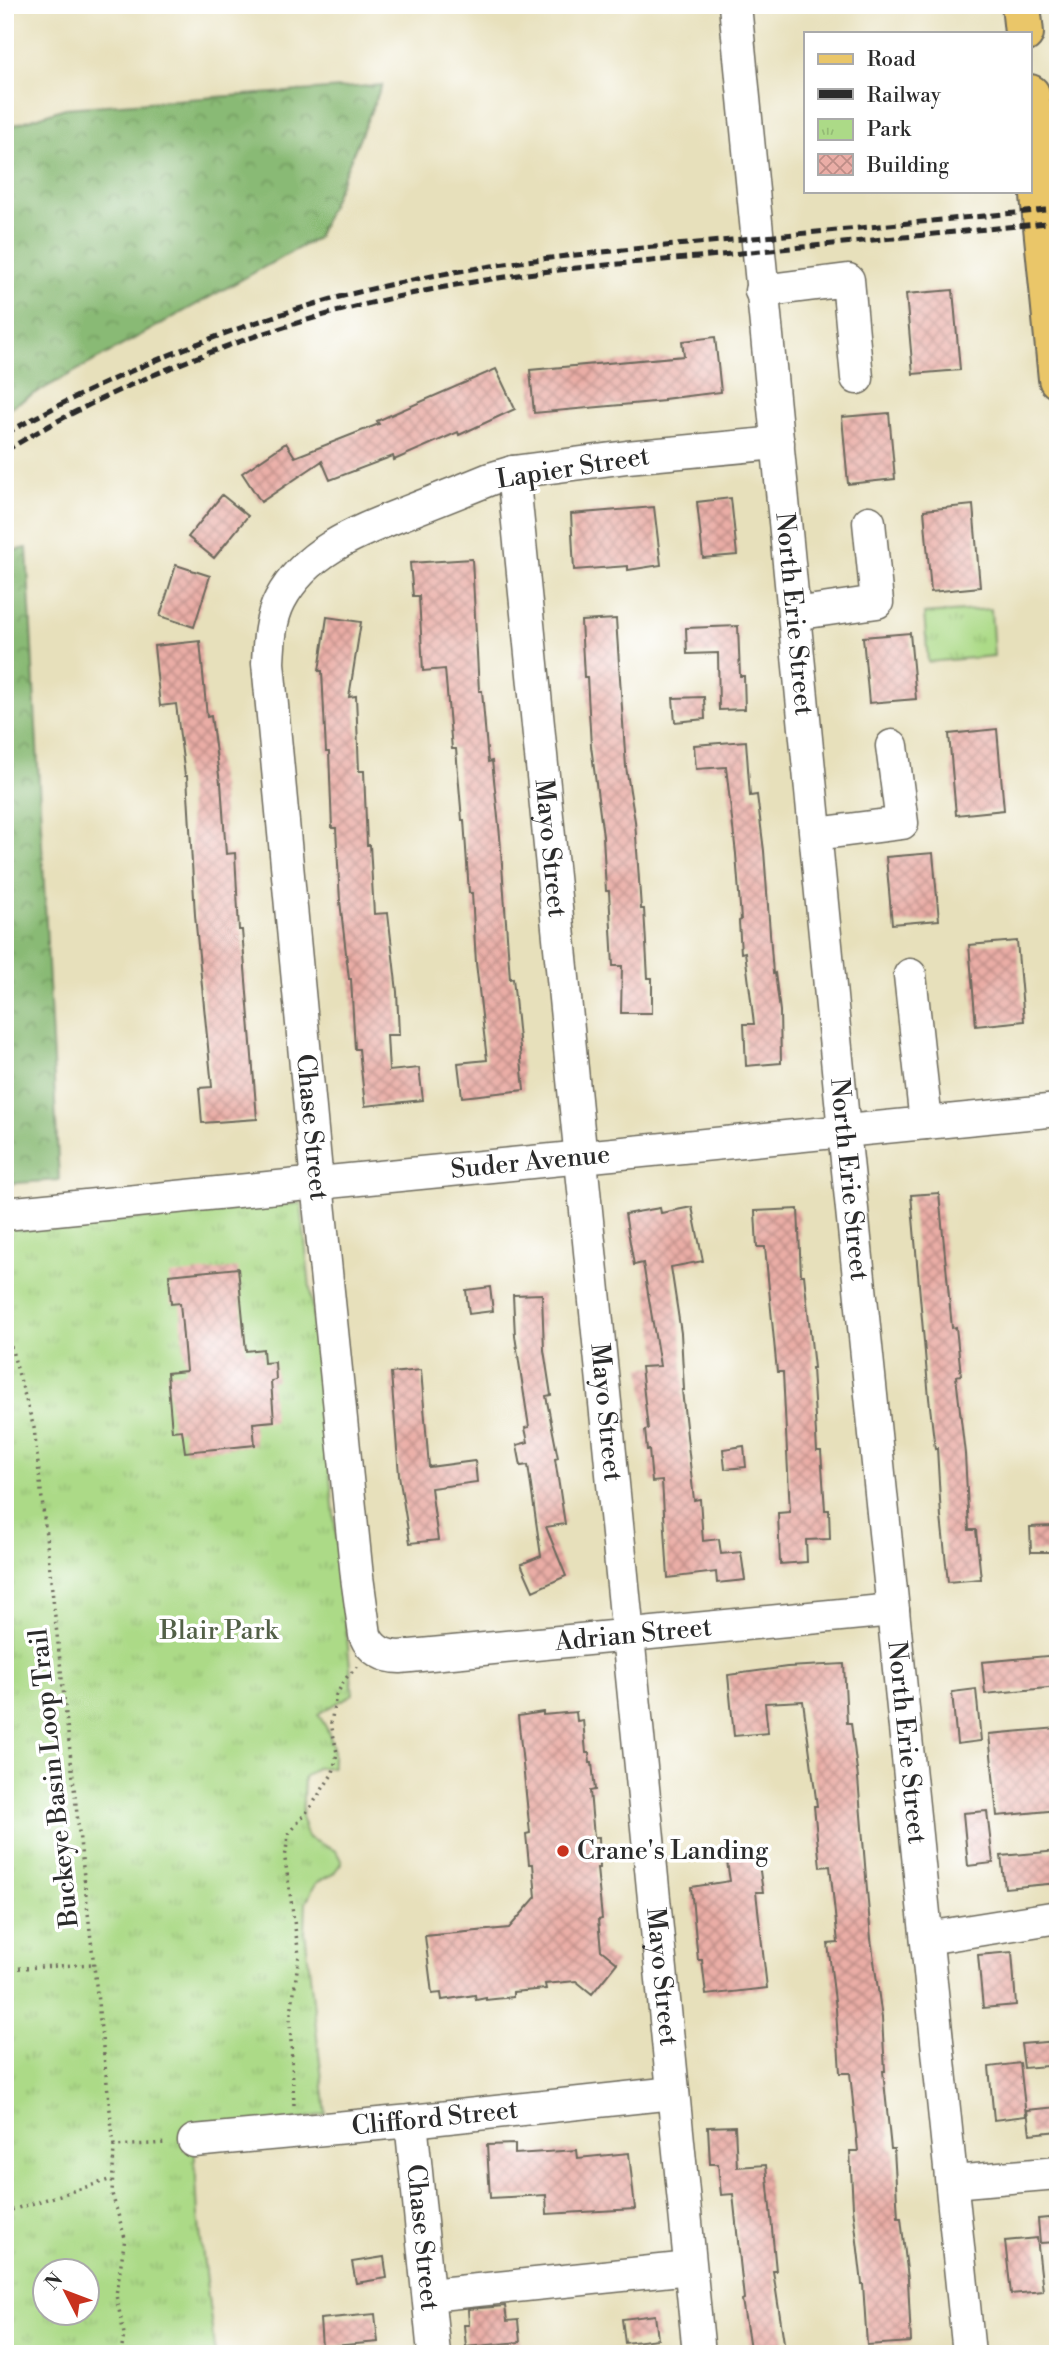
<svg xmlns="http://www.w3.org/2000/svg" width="1063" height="2359" font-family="'Libre Bodoni',serif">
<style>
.forest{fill:url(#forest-crowns);stroke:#5a7250;stroke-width:2}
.park{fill:url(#park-tufts);stroke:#6c8259;stroke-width:2;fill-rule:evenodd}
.building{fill:url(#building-cross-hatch)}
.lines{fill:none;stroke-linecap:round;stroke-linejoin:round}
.minor-casing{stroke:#6d6a5d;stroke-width:35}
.major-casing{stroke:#6d6a5d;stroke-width:42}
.path{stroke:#6d6a5d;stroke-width:3.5;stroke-dasharray:2 5;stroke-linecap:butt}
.minor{stroke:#fff;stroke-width:32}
.major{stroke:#eac669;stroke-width:38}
.rail{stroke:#2b2b2b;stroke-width:5;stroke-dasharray:10 5;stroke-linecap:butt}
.poi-dot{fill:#c8321e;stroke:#fff;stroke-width:2.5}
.labels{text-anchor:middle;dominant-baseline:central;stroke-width:7;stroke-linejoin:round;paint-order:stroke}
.street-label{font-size:26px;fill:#2b2b2b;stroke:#fff}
.park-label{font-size:26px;fill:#526047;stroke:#fff}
.poi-label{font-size:26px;fill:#2b2b2b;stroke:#fff;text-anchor:start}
</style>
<defs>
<pattern id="forest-crowns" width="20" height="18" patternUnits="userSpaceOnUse" patternTransform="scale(1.75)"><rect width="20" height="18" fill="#89ba74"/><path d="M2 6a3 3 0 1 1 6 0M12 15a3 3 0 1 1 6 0" fill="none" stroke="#70975f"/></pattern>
<pattern id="park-tufts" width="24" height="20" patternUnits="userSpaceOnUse" patternTransform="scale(1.75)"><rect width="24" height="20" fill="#acda87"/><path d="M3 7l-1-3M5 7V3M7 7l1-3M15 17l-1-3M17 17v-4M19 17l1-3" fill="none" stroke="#94bb75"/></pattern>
<pattern id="building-cross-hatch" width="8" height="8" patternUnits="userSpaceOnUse" patternTransform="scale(1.75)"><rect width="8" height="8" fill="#eaada6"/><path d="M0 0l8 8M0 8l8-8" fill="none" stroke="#be8d87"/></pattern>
</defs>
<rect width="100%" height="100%" fill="#fff"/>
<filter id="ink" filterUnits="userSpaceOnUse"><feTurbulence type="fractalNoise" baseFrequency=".0143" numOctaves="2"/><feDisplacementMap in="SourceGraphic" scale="14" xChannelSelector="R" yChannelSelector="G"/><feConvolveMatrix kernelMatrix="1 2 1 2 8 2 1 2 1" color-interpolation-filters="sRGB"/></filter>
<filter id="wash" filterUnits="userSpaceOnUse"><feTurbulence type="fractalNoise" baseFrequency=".00686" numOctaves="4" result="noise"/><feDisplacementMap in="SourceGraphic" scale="28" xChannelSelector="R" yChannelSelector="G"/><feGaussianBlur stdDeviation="1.57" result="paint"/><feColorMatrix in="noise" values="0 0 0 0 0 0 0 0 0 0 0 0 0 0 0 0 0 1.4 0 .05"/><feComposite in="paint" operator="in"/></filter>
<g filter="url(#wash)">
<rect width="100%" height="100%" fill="#e7e0bb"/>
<path class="forest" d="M 382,85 L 317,238 L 5,410 L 5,128 L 65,108 Z
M 27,548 L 59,1180 L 5,1184 L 5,552 Z"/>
<path class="park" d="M 991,609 L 994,656 L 928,662 L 924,614 Z
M 301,1203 L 353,1694 L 318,1714 C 330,1732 336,1746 332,1767 L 316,1768 L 304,1777 L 302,1819 L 308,1838 L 336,1851 L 342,1862 L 333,1874 L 316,1883 L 306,1902 L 305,1931 L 326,2114 L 194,2141 L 198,2215 L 215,2354 L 5,2354 L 5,1214 L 17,1213 L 19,1230 ZM 46,2272 L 88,2272 L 88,2314 L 46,2314 Z"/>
<g id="blocks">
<path class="building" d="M 953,290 L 960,370 L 913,374 L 906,294 Z
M 715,337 L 721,392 L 664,399 L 664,401 L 534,413 L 530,370 L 684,356 L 682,341 Z
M 496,369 L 515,409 L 459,435 L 458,432 L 394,460 L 393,456 L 330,480 L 322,461 L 261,502 L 242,473 L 286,443 L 295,457 L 379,424 L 377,421 Z
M 889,413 L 895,479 L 848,484 L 842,417 Z
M 222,495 L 248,516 L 214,558 L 188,537 Z
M 731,498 L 737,555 L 703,558 L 697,502 Z
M 973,505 L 980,587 L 931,592 L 924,510 Z
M 654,507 L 661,565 L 628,570 L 628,566 L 574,570 L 571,514 Z
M 472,559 L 479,691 L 482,691 L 488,762 L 492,761 L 500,836 L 510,979 L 513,978 L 524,1090 L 462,1097 L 458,1063 L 487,1060 L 476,963 L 472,893 L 469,893 L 464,820 L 462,820 L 456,749 L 452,749 L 445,669 L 423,671 L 419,596 L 413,596 L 410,563 Z
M 176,565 L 210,576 L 194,627 L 160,616 Z
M 327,617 L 361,622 L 349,697 L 356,696 L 359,771 L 364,771 L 367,845 L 370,845 L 374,914 L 388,913 L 397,992 L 399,1035 L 387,1035 L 389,1071 L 419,1068 L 423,1100 L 365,1106 L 359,1049 L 355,1049 L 351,979 L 349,979 L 340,901 L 336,828 L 332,828 L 329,752 L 326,752 L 322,671 L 319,671 Z
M 616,619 L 626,767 L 635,821 L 641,909 L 644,909 L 648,978 L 652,978 L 652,1013 L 621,1013 L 622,966 L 613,966 L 609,891 L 606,891 L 603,836 L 591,746 L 587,677 L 584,677 L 581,621 Z
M 738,626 L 740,676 L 744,676 L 745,709 L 719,710 L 718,653 L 687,654 L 686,628 Z
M 910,633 L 916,699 L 869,703 L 863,637 Z
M 200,641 L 207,717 L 211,716 L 220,783 L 221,783 L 226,854 L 235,853 L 239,930 L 242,930 L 257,1119 L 202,1123 L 199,1088 L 212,1087 L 195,915 L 187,776 L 185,776 L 176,704 L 160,706 L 154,646 Z
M 704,697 L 705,719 L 675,722 L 673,698 Z
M 997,729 L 1004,810 L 956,815 L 949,734 Z
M 746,741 L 750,796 L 757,795 L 764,851 L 773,974 L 775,973 L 780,1011 L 781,1063 L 746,1066 L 744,1024 L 754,1024 L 745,952 L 741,953 L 739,921 L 741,920 L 736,854 L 726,767 L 696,769 L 694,745 Z
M 933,853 L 939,920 L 892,924 L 886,857 Z
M 1017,941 L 1024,1021 L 976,1026 L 969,945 Z
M 939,1193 L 952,1328 L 956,1327 L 961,1375 L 956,1376 L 965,1454 L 969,1530 L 976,1530 L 981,1579 L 948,1582 L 941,1517 L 937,1448 L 935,1449 L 929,1398 L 911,1195 Z
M 692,1207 L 703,1261 L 671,1267 L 681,1333 L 684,1390 L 682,1390 L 694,1500 L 700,1499 L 703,1541 L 719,1539 L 721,1554 L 741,1552 L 745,1580 L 717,1583 L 716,1572 L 668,1578 L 662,1481 L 652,1482 L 649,1450 L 647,1450 L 645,1430 L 648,1429 L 641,1367 L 660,1366 L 643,1263 L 634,1265 L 625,1214 L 660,1208 L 661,1213 Z
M 798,1209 L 801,1275 L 804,1275 L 814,1368 L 812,1368 L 817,1451 L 821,1451 L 825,1510 L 829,1510 L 830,1539 L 806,1540 L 807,1562 L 780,1564 L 778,1513 L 790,1512 L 783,1372 L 777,1372 L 765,1247 L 757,1247 L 755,1211 Z
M 238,1268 L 246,1351 L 263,1349 L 264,1363 L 275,1362 L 276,1380 L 271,1381 L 274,1421 L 253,1423 L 255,1445 L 185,1452 L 182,1430 L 172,1431 L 167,1373 L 186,1371 L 180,1303 L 171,1304 L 169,1275 Z
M 490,1287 L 493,1311 L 469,1314 L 466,1290 Z
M 542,1294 L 544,1350 L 551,1395 L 546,1396 L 558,1458 L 555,1459 L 565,1524 L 546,1527 L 566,1576 L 533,1591 L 521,1564 L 541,1556 L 528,1465 L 521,1466 L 517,1445 L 528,1442 L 525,1428 L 529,1427 L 515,1336 L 513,1295 Z
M 421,1370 L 429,1467 L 475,1461 L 477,1482 L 431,1488 L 438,1540 L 410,1543 L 399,1475 L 391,1373 Z
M 744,1446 L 746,1467 L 725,1469 L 723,1449 Z
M 1052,1526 L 1053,1552 L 1031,1552 L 1030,1527 Z
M 1058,1655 L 1058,1687 L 985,1694 L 982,1662 Z
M 844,1664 L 847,1723 L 851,1723 L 858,1778 L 871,1939 L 882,2018 L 885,2071 L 883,2071 L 891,2149 L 894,2149 L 898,2218 L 901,2218 L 908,2279 L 911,2342 L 867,2345 L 863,2284 L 862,2284 L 853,2207 L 850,2151 L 858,2151 L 850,2073 L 840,2073 L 836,2009 L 828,1944 L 838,1943 L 830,1866 L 820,1867 L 814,1806 L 817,1806 L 803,1701 L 765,1703 L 768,1733 L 734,1736 L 728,1675 L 787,1667 Z
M 976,1689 L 981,1741 L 957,1744 L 952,1692 Z
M 543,1712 L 543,1715 L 576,1712 L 577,1721 L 583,1720 L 586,1753 L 589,1753 L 590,1763 L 592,1763 L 595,1790 L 590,1791 L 594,1837 L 599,1837 L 600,1868 L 597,1868 L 602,1919 L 598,1920 L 601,1950 L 617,1963 L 592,1994 L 576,1981 L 545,1984 L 546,1989 L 513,1992 L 513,1997 L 486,2000 L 486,1998 L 476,2000 L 475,1995 L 442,2000 L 441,1993 L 432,1994 L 425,1936 L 509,1928 L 536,1897 L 533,1864 L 529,1864 L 526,1834 L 530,1833 L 518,1716 Z
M 1058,1728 L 1058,1810 L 997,1816 L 989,1734 Z
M 987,1811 L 993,1863 L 968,1866 L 963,1813 Z
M 757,1850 L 763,1892 L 756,1892 L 767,1988 L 706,1995 L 702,1960 L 698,1960 L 691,1887 L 730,1881 L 726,1855 Z
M 1058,1851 L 1058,1883 L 1005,1888 L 1001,1856 Z
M 1012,1952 L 1016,2005 L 983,2008 L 978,1955 Z
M 1058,2041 L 1058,2065 L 1024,2068 L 1021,2044 Z
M 1020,2063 L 1026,2116 L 994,2120 L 989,2067 Z
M 1058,2107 L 1058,2131 L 1030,2134 L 1027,2110 Z
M 735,2126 L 737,2167 L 766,2165 L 776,2271 L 773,2271 L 785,2349 L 760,2354 L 751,2354 L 742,2300 L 744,2299 L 733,2194 L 721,2195 L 718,2164 L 710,2164 L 708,2127 Z
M 515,2144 L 515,2154 L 577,2150 L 578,2158 L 629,2153 L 635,2209 L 547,2214 L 546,2195 L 490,2198 L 487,2145 Z
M 1058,2217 L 1058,2242 L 1040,2243 L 1038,2219 Z
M 1037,2238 L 1043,2291 L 1011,2294 L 1005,2241 Z
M 384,2257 L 387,2278 L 356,2283 L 352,2262 Z
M 505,2306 L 507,2321 L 518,2320 L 520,2342 L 466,2347 L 464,2325 L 469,2325 L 468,2309 Z
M 375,2314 L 378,2342 L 322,2347 L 320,2319 Z
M 655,2315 L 658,2339 L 625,2343 L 622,2319 Z"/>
</g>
</g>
<g filter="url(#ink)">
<use href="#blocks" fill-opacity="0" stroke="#6d6a5d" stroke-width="2"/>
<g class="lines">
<g class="minor-casing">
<g id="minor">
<path id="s1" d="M 735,5 L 844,1131 L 969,2354"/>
<path d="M 761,291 L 848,280 L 857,378"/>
<path id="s2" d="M 778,443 L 627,457 L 513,472 L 490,479 C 461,491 433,502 405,513 C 357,532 306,551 280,600 C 270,619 269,642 268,663 L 317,1183 L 357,1577 L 365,1635 C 371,1650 384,1657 400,1657 L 893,1610"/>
<path id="s3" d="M 513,472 L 699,2354"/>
<path d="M 794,614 L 877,602 L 869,522"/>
<path d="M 816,834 L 902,823 L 892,746"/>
<path d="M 910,975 L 926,1123"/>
<path id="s4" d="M 5,1214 L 1058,1110"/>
<path d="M 927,1938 L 1058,1917"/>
<path id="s5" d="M 411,2121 L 434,2354"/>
<path id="s6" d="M 194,2141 L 411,2121 L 673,2093"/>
<path d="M 952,2182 L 1058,2173"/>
<path d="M 429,2295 L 690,2268"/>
</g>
</g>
<g class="major-casing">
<path id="major" d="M 1021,5 L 1024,33
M 1030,94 L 1058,379"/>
</g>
<path class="path" d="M 5,1326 L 34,1428 L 114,2146
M 5,1969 L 93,1964
M 294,2105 L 290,2021 L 299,1955 L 285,1859 L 288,1835 L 312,1805 L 333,1773 L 337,1753 L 331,1723 L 336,1695 L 347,1677 L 358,1666
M 5,2212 L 112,2179
M 121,2354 L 124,2334 L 116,2295 L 125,2238 L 112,2194 L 114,2146 L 168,2143"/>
<use href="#minor" class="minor"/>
<use href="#major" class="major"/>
<path class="rail" d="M 5,434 C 109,376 218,331 332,299 C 463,263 597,252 732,240 C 840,230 949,219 1058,209
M 5,451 C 152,362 323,305 492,279 C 568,267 644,262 720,255 C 833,244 945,233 1058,222"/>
</g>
</g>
<circle class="poi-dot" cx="563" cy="1851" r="7"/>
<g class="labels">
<g class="street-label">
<text transform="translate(573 468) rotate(-9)">Lapier Street</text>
<text stroke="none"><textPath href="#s1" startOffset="612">North Erie Street</textPath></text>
<text stroke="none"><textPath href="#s3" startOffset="378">Mayo Street</textPath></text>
<text stroke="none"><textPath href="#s2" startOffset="1069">Chase Street</textPath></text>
<text stroke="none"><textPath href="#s4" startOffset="528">Suder Avenue</textPath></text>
<text stroke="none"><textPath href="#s1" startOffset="1180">North Erie Street</textPath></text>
<text stroke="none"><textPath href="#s3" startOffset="945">Mayo Street</textPath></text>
<text stroke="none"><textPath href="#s2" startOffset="1858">Adrian Street</textPath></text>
<text stroke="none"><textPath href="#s1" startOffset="1746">North Erie Street</textPath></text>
<text transform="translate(54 1778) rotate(-96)">Buckeye Basin Loop Trail</text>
<text stroke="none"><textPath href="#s3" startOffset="1512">Mayo Street</textPath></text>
<text stroke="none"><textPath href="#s6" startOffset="242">Clifford Street</textPath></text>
<text stroke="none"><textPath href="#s5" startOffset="117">Chase Street</textPath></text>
</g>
<g class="park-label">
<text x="219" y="1631">Blair Park</text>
</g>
<g class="poi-label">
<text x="577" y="1851">Crane's Landing</text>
</g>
</g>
<rect width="1063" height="2359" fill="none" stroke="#fff" stroke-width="28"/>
<rect x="804" y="32" width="228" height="161" fill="#ffffff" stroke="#aaaaaa" stroke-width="2"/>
<rect x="818" y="54" width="35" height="10" fill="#eac669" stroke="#aaaaaa" stroke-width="2"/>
<text x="867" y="66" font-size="21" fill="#2b2b2b">Road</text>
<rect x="818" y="89" width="35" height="10" fill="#2b2b2b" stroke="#aaaaaa" stroke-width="2"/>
<text x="867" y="102" font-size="21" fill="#2b2b2b">Railway</text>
<rect x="818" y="119" width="35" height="21" fill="url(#park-tufts)" stroke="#aaaaaa" stroke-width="2"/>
<text x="867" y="136" font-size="21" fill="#2b2b2b">Park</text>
<rect x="818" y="154" width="35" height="21" fill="url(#building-cross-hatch)" stroke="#aaaaaa" stroke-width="2"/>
<text x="867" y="172" font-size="21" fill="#2b2b2b">Building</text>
<g transform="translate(66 2292) rotate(312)"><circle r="33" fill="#ffffff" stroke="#aaaaaa" stroke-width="2"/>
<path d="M0-5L12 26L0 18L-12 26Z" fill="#c8321e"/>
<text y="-10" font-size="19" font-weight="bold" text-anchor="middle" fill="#2b2b2b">N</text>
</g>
</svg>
